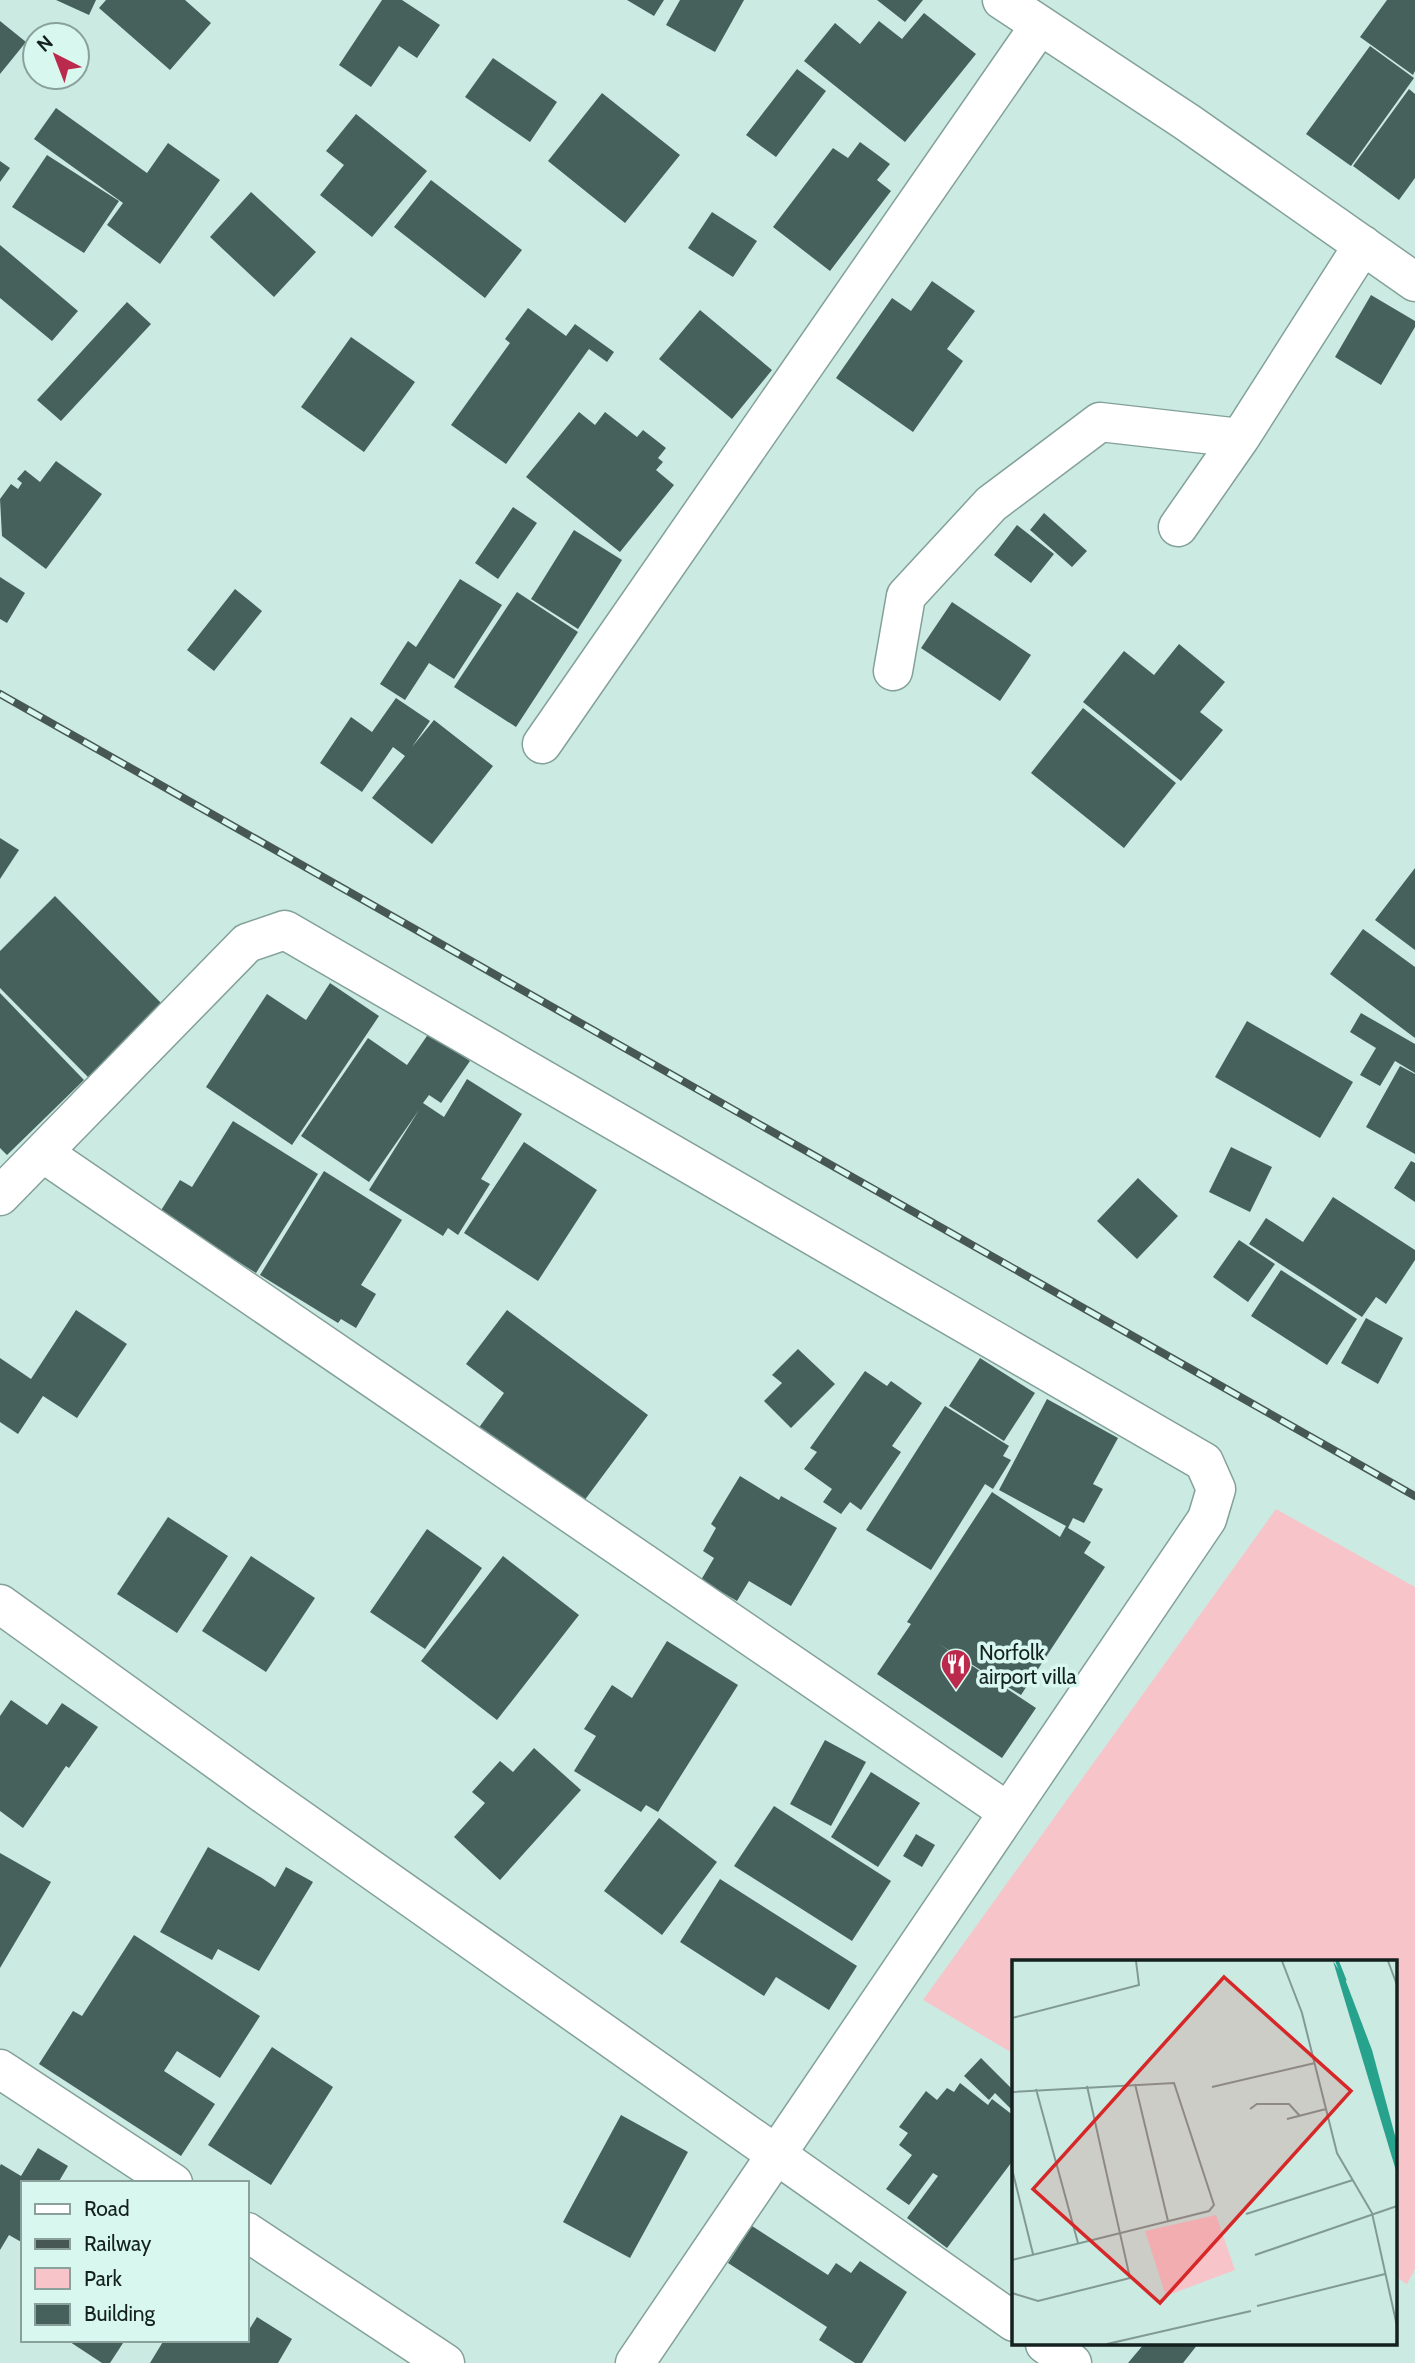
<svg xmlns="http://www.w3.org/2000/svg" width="1415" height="2363" font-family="Cabin,sans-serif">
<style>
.green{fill:#f7c5c9}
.building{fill:#46615b}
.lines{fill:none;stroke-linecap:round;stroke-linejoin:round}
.minor-casing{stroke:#83a099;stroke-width:41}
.minor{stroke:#fff;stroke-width:38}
.rail-casing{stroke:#475854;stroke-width:8}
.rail{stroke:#d8f7ef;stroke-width:5;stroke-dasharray:16;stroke-linecap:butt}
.labels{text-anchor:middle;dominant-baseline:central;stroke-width:7;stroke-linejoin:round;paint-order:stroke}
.poi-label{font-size:21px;fill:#15211e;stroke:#d8f7ef;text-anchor:start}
.inset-river{fill:none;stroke:#27a28d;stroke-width:3.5}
.inset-road{fill:none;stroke:#829a94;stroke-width:2}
.view{fill:#d62828;fill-opacity:0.15;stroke:#d62828;stroke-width:3.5}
.inset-edge{fill:none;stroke:#15211e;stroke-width:3.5}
</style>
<rect width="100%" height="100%" fill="#cbeae2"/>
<path class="green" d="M 1276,1509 L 1415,1587 L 1415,2269 L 1407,2284 L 1396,2277 L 1396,1962 L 1014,1962 L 1014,2054 L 923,2000 Z"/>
<path class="building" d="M 56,0 L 96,0 L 89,15 Z
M 106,0 L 185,0 L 211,23 L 170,70 L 99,8 Z
M 382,0 L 402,0 L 440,25 L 417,58 L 399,46 L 371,87 L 339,65 Z
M 627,0 L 664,0 L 654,16 Z
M 680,0 L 744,0 L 715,52 L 666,25 Z
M 877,0 L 923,0 L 905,22 Z
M 1387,0 L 1415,0 L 1415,71 L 1413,75 L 1360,37 Z
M 924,13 L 976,54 L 905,142 L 804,61 L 835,23 L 860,44 L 879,21 L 902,39 Z
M 0,21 L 26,42 L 0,74 Z
M 1370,46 L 1414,78 L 1351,166 L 1306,134 Z
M 493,58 L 557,102 L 530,142 L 465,97 Z
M 797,69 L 826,91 L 776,157 L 746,135 Z
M 1409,89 L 1415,94 L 1415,178 L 1399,200 L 1353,166 Z
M 602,93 L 680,155 L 625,223 L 548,161 Z
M 56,108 L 147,173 L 168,143 L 220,180 L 160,264 L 107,225 L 123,203 L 34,139 Z
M 356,114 L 427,171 L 372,237 L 320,195 L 344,165 L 326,151 Z
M 860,142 L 890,164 L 877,180 L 891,191 L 830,271 L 773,227 L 833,148 L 848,158 Z
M 47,155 L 119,201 L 84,253 L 12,207 Z
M 0,161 L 10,168 L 0,182 Z
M 431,180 L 522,250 L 485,298 L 394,227 Z
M 251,192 L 316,252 L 274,297 L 210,237 Z
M 712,212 L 757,241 L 733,277 L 688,248 Z
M 0,245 L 78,311 L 52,341 L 0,298 Z
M 932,281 L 975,311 L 947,349 L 963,361 L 913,432 L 836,378 L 892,298 L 911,311 Z
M 1371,295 L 1415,321 L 1415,327 L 1381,385 L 1335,357 Z
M 127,302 L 151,324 L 61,421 L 37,400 Z
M 528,308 L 566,336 L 575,324 L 614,352 L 607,362 L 589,349 L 506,464 L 451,425 L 510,343 L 505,339 Z
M 700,310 L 772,370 L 732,419 L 659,359 Z
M 351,337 L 415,382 L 364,452 L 301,407 Z
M 579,412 L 595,425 L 605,412 L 637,437 L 643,430 L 666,448 L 658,458 L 663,462 L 656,470 L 674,485 L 620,552 L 526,477 Z
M 56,461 L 102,494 L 46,569 L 2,536 L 0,499 L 11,484 L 18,489 L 22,483 L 17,479 L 25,470 L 40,482 Z
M 513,507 L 537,523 L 498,579 L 475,563 Z
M 1044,513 L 1087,551 L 1072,567 L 1030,530 Z
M 1017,525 L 1054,554 L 1031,583 L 994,555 Z
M 574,530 L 622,560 L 578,629 L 531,599 Z
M 0,577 L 25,593 L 7,623 L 0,619 Z
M 460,579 L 502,605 L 454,679 L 429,663 L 405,700 L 380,684 L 408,641 L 416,647 Z
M 235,589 L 262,611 L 214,671 L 187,650 Z
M 517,592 L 578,632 L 516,727 L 454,687 Z
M 952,602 L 1031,655 L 1000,701 L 921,648 Z
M 1179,644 L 1225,682 L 1200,712 L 1223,730 L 1181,781 L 1083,702 L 1124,651 L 1154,675 Z
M 396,698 L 430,721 L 412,747 L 434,720 L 493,766 L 432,844 L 372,798 L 405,756 L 393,747 L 362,792 L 320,763 L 351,717 L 372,732 Z
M 1083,708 L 1176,783 L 1124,848 L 1031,773 Z
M 0,838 L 19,850 L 0,879 Z
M 1415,868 L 1415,950 L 1375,920 Z
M 55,896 L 161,1003 L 88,1077 L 0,988 L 0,951 Z
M 1363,929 L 1415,967 L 1415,1038 L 1330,974 Z
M 330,983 L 379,1016 L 292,1145 L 206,1087 L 267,994 L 306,1020 Z
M 0,993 L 84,1080 L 7,1155 L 0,1148 Z
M 1361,1013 L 1415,1044 L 1415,1073 L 1395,1061 L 1380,1086 L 1360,1075 L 1376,1048 L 1350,1032 Z
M 1247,1021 L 1353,1082 L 1320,1138 L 1215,1077 Z
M 429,1033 L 470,1061 L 441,1103 L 429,1095 L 423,1103 L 444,1117 L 467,1079 L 522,1114 L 481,1179 L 490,1184 L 458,1235 L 448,1228 L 443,1236 L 369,1190 L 419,1110 L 369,1182 L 301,1136 L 368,1038 L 407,1065 Z
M 1400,1066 L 1415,1074 L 1415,1154 L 1366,1127 Z
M 233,1121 L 318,1174 L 256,1273 L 160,1212 L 180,1180 L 192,1187 Z
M 524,1142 L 597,1190 L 538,1281 L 464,1233 Z
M 1231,1147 L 1272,1167 L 1250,1212 L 1209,1192 Z
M 1411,1161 L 1415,1163 L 1415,1202 L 1394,1188 Z
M 324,1171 L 402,1220 L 361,1285 L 376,1294 L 356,1328 L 341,1319 L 338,1323 L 260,1275 Z
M 1138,1178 L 1178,1216 L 1137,1259 L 1097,1221 Z
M 1333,1197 L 1415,1250 L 1415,1260 L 1386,1304 L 1376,1297 L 1362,1317 L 1249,1244 L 1266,1218 L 1303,1242 Z
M 1239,1240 L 1275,1264 L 1248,1302 L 1213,1277 Z
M 1281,1270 L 1357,1319 L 1327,1365 L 1251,1316 Z
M 76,1310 L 127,1344 L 77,1418 L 43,1396 L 18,1434 L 0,1422 L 0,1358 L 31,1379 Z
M 507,1310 L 648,1415 L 581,1505 L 478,1429 L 504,1393 L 466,1364 Z
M 1366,1318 L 1403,1338 L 1378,1384 L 1341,1363 Z
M 798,1349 L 835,1384 L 791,1428 L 764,1401 L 782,1383 L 772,1375 Z
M 980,1358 L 1035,1393 L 1004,1441 L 949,1406 Z
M 865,1371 L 887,1386 L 891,1381 L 922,1403 L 892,1446 L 901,1452 L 861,1510 L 850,1502 L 841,1514 L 823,1502 L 832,1489 L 804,1469 L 817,1452 L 810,1448 Z
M 1047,1399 L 1118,1438 L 1093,1484 L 1103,1489 L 1084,1523 L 1073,1518 L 1068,1528 L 1091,1542 L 1084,1553 L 1105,1567 L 1021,1695 L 939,1644 L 1036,1708 L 1002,1758 L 877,1674 L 911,1624 L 907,1622 L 992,1492 L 1060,1537 L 1066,1526 L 999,1490 Z
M 945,1406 L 1009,1446 L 1003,1456 L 1011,1460 L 993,1489 L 985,1484 L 931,1570 L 866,1530 Z
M 740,1476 L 779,1500 L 781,1496 L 837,1528 L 791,1606 L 749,1581 L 737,1601 L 701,1580 L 714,1558 L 703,1551 L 716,1528 L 711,1524 Z
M 168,1517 L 228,1556 L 177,1633 L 117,1594 Z
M 427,1529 L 482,1568 L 425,1649 L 370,1612 Z
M 251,1556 L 315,1598 L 266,1672 L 202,1631 Z
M 503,1556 L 579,1615 L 497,1720 L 421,1661 Z
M 667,1641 L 738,1685 L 658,1812 L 646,1805 L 641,1812 L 574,1771 L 596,1736 L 584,1729 L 612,1685 L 632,1698 Z
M 11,1700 L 47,1725 L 62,1703 L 98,1727 L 69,1768 L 66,1766 L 23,1828 L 0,1811 L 0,1716 Z
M 825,1740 L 866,1762 L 831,1826 L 790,1804 Z
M 534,1748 L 581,1790 L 500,1880 L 454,1837 L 485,1803 L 472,1792 L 500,1761 L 513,1772 Z
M 871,1772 L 920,1803 L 878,1867 L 831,1837 Z
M 774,1806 L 891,1881 L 852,1941 L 734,1866 Z
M 659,1818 L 717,1862 L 662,1935 L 604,1891 Z
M 916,1834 L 935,1845 L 922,1867 L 903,1856 Z
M 208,1847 L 262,1878 L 275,1887 L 286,1867 L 313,1882 L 259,1971 L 218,1949 L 212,1960 L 160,1932 Z
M 0,1853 L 51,1882 L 0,1968 Z
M 720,1879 L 857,1966 L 829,2010 L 776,1977 L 764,1996 L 680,1942 Z
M 134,1935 L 260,2016 L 220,2078 L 177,2051 L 164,2071 L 215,2104 L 181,2156 L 39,2064 L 73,2011 L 82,2016 Z
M 272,2047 L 333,2087 L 271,2185 L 208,2145 Z
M 981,2058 L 1014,2091 L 1014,2112 L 995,2093 L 989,2100 L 964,2076 Z
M 960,2083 L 988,2105 L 992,2099 L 1014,2116 L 1014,2159 L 947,2248 L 907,2218 L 938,2176 L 933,2173 L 909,2205 L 886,2189 L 912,2155 L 899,2145 L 908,2133 L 899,2127 L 926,2091 L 937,2100 L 947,2088 L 954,2092 Z
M 621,2115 L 688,2152 L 630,2258 L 563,2222 Z
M 38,2148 L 68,2166 L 58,2183 L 23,2183 L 23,2243 L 9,2235 L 0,2250 L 0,2166 L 1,2164 L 21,2176 Z
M 752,2226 L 828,2275 L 836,2263 L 851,2273 L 860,2261 L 907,2292 L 862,2363 L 855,2363 L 819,2340 L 827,2327 L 728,2263 Z
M 257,2317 L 292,2339 L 278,2363 L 150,2363 L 164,2340 L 247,2340 L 247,2333 Z
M 67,2340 L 125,2340 L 110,2363 L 102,2363 Z
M 1144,2344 L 1198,2344 L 1183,2363 L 1128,2363 Z"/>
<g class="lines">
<g class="minor-casing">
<path id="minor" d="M 1002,0 L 1187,122 L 1415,282
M 1178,527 L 1240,438 L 1363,245
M 893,671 L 906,596 L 991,504 L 1100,422 L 1240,438
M 542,744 L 1040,25
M 43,1153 L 1008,1812
M 0,1196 L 247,943 L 285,930 L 1204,1462 L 1216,1489 L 1207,1519 L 635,2363
M 0,1604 L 264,1794 L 1014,2322
M 0,2069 L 173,2183
M 247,2232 L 445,2363
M 1045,2344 L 1072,2363"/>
</g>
<use href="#minor" class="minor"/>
<g class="rail-casing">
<path id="rail" d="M 0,694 L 1415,1496"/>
</g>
<use href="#rail" class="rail"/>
</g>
<defs>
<g id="restaurant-pin" transform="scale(1.575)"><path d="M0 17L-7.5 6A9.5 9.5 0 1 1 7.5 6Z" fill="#bb2a4c" stroke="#d8f7ef"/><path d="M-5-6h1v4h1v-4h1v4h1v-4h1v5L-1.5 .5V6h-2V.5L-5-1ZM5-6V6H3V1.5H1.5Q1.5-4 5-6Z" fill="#fff"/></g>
</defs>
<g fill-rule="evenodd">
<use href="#restaurant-pin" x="956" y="1664"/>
</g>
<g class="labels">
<g class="poi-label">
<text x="979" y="1652">Norfolk<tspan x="979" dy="24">airport villa</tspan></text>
</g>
</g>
<g transform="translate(1012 1960)">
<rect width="385" height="385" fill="#cbeae2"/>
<path d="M 204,255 L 223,310 L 154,336 L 133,271 Z" fill="#f7c5c9"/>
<path d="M 321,1 L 333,19 L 360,90 L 385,183 L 385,214 Z" fill="#27a28d"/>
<path class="inset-river" d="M 325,1 L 333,21M 342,61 L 359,115"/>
<path class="inset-road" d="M 270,1 L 290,53 L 325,193 L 360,253 L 385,366M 376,1 L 385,25M 0,58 L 127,25 L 124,1M 123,124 L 156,261M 200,127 L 303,103M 24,129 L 66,283M 0,132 L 162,123 L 202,245 L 197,251 L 0,300M 238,149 L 245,144 L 277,144 L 288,156M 275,159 L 314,149M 0,209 L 21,294M 234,254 L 341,220M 243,295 L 385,246M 0,333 L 26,341 L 118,318 L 75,126M 245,346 L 373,314M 95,384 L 239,351"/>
<path class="view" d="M 212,17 L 339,131 L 148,343 L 21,229 Z"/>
<rect width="385" height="385" class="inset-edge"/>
</g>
<rect x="21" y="2181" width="228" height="161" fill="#d8f7ef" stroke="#8aa19b" stroke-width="2"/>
<rect x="35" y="2204" width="35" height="10" fill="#ffffff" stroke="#8aa19b" stroke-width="2"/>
<text x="84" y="2216" font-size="21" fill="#15211e">Road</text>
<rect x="35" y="2239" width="35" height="10" fill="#475854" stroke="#8aa19b" stroke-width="2"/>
<text x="84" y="2251" font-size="21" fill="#15211e">Railway</text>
<rect x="35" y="2268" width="35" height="21" fill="#f7c5c9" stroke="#8aa19b" stroke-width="2"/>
<text x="84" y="2286" font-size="21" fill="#15211e">Park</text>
<rect x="35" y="2304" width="35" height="21" fill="#46615b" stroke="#8aa19b" stroke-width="2"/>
<text x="84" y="2321" font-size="21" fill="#15211e">Building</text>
<g transform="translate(56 56) rotate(318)"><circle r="33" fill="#d8f7ef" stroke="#8aa19b" stroke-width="2"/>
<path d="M0-5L12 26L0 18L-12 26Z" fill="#bb2a4c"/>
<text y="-10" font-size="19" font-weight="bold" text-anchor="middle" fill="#15211e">N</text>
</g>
</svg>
